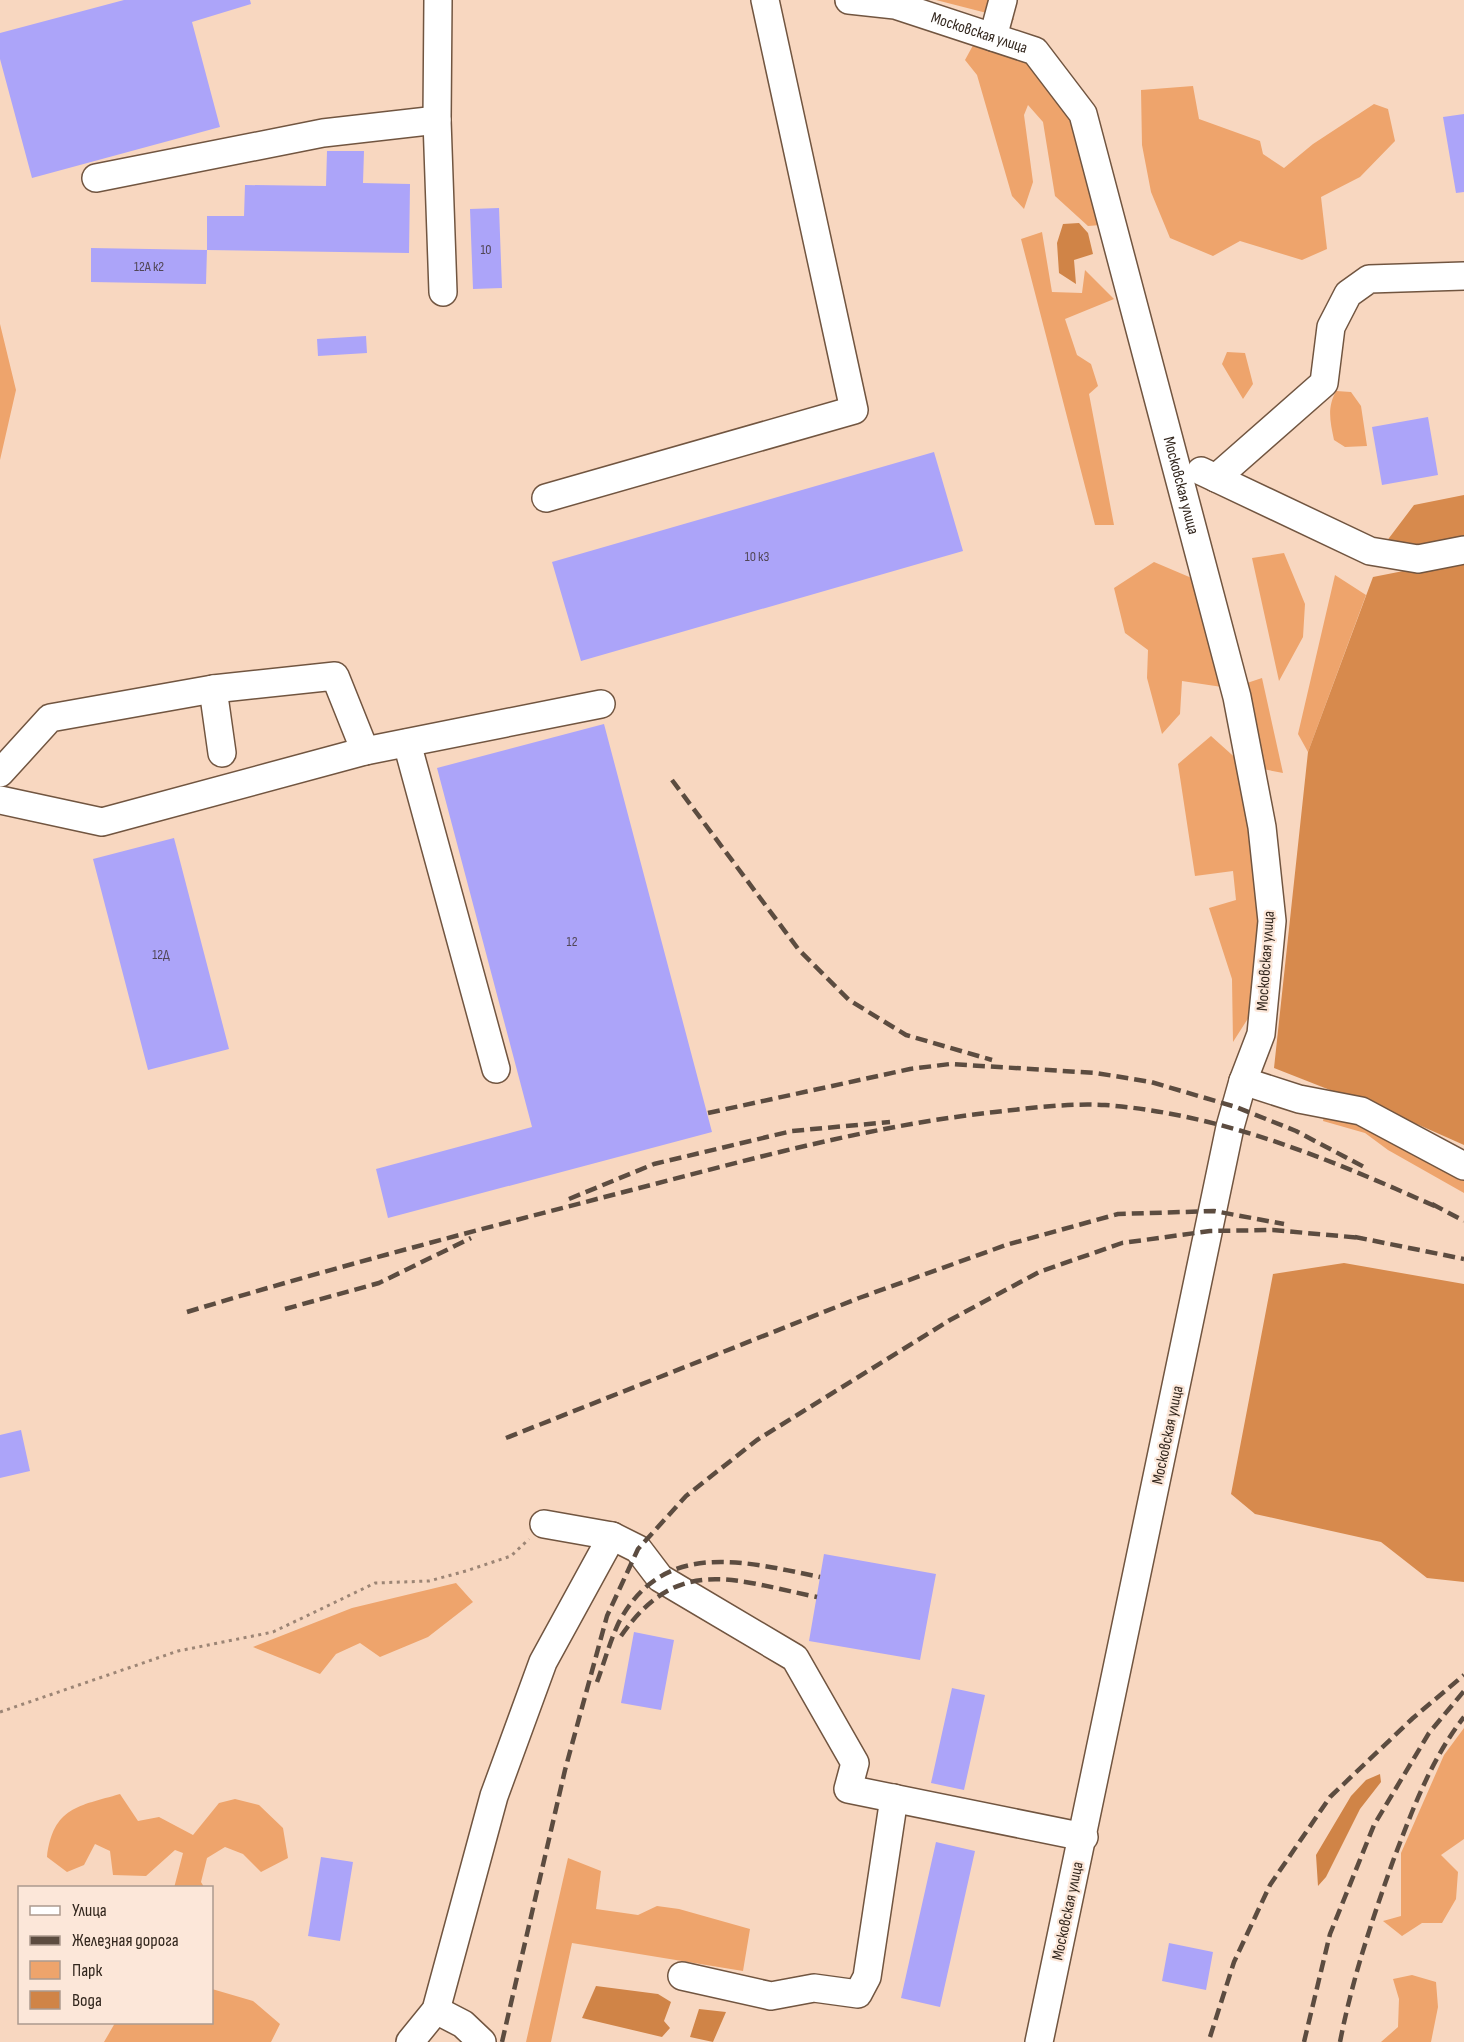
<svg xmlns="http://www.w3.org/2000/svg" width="1464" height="2042" font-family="'Sofia Sans Condensed',sans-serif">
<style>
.green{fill:#eea46c}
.forest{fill:#d78a4d}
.water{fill:#d08447}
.building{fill:#aca4f9}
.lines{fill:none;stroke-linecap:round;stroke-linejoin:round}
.minor-casing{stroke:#715540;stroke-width:30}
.path{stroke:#9c8575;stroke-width:3;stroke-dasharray:3 4.5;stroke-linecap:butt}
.minor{stroke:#fff;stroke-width:27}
.rail{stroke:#5c4c40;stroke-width:4.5;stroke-dasharray:12 6;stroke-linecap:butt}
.labels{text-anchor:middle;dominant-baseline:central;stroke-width:4.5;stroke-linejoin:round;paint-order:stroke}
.number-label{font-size:14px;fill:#514655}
.street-label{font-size:16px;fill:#33271e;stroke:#fce7d9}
</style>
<rect width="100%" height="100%" fill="#f8d7c0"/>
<path class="green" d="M 936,0 L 1006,0 L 1014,20 Z
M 977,38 L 1029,63 L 1056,85 L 1086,163 L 1101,225 L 1088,226 L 1055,196 L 1043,122 L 1028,105 L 1024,115 L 1033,182 L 1024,209 L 1012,196 L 977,75 L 965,60 Z
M 1193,86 L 1199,119 L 1260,141 L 1263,154 L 1284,168 L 1313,144 L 1374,104 L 1388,109 L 1395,141 L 1360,177 L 1321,197 L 1327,249 L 1302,260 L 1240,241 L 1213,256 L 1170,238 L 1151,192 L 1142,145 L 1141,90 Z
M 1042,232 L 1052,292 L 1082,293 L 1085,270 L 1114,299 L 1065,319 L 1077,355 L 1091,364 L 1098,386 L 1089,394 L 1114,525 L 1095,525 L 1021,239 Z
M 0,324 L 16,390 L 0,460 Z
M 1227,352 L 1245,353 L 1253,384 L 1243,399 L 1222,364 Z
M 1336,391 L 1351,392 L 1361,406 L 1367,446 L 1345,447 L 1334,440 C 1330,421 1327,408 1336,391 Z
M 1284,553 L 1305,604 L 1303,637 L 1279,681 L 1252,558 Z
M 1154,562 L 1194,579 L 1222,687 L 1182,681 L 1180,714 L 1162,734 L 1147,678 L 1148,650 L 1125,633 L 1114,588 Z
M 1335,575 L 1366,595 L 1308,752 L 1298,734 Z
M 1262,678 L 1283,773 L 1263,769 L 1247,683 Z
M 1211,736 L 1240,762 L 1262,943 L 1254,1009 L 1233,1042 L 1232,979 L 1209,908 L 1236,900 L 1233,871 L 1195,876 L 1178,764 Z
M 1325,1109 L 1464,1171 L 1464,1193 L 1388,1150 L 1365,1133 L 1323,1121 Z
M 456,1583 L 473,1602 L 428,1637 L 380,1657 L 360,1643 L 336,1654 L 320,1674 L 253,1647 L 352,1608 Z
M 1464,1728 L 1464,1839 L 1441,1855 L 1458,1872 L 1456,1899 L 1442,1923 L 1422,1923 L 1402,1936 L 1383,1921 L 1401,1916 L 1401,1853 L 1444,1755 Z
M 120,1794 L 138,1821 L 159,1817 L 193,1835 L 219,1803 L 235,1799 L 259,1805 L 283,1828 L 288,1858 L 261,1872 L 243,1854 L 225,1847 L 207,1858 L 201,1882 L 204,1887 L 174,1888 L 183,1853 L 175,1850 L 146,1876 L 113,1875 L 110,1851 L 95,1844 L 84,1865 L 67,1872 L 47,1857 C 53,1807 79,1806 120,1794 Z
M 568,1858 L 601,1871 L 596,1909 L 638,1915 L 657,1906 L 679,1909 L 750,1929 L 743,1971 L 572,1943 L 551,2042 L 526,2042 Z
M 1412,1975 L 1436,1982 L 1438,2007 L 1431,2042 L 1381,2042 L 1398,2027 L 1399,1999 L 1393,1979 Z
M 212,1989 L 253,2001 L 280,2024 L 271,2042 L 104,2042 L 115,2023 L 212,2022 Z"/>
<path class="forest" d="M 1464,495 L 1464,546 L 1383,546 L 1414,505 Z
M 1464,559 L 1464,1145 L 1419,1125 L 1274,1068 L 1308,752 L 1373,577 Z
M 1344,1263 L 1464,1284 L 1464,1582 L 1427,1578 L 1381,1542 L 1255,1514 L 1231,1494 L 1273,1274 Z"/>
<path class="water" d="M 1079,223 L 1088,233 L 1093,254 L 1074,260 L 1076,284 L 1059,273 L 1057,243 L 1063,224 Z
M 1380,1774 L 1381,1782 L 1360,1809 L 1326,1877 L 1318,1886 L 1316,1855 L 1351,1796 L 1366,1780 Z
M 596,1986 L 658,1994 L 671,2002 L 664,2021 L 670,2028 L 662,2037 L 582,2018 Z
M 699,2009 L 726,2012 L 713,2042 L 690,2037 Z"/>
<path class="building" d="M 124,0 L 250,0 L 251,4 L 192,22 L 220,127 L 32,178 L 0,59 L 0,33 Z
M 1464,114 L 1464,192 L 1456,193 L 1443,117 Z
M 327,151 L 364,151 L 363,183 L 410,184 L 409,253 L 207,250 L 207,216 L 244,216 L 245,185 L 326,186 Z
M 499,208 L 502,288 L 473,289 L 470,209 Z
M 91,248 L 207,250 L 206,284 L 91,282 Z
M 366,336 L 367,353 L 318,356 L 317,339 Z
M 1428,417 L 1438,475 L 1382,485 L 1372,427 Z
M 934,452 L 963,551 L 581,661 L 552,562 Z
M 604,724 L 712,1132 L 388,1218 L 376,1169 L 532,1127 L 437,768 Z
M 174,838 L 229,1049 L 148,1070 L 93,859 Z
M 21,1430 L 30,1471 L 0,1478 L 0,1435 Z
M 824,1554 L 936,1574 L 920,1660 L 809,1641 Z
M 634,1632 L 674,1640 L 661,1710 L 621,1703 Z
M 952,1688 L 985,1695 L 964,1790 L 931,1783 Z
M 936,1842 L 975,1851 L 940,2007 L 901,1998 Z
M 321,1857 L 353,1862 L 340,1941 L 308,1936 Z
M 1169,1943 L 1213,1952 L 1206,1990 L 1162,1981 Z"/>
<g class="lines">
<g class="minor-casing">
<g id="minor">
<path d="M 438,0 L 437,120 L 443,292"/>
<path id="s1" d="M 849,0 L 895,5 L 1035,51 L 1083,114 L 1237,697 L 1262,827 L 1272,921 L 1261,1034 L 1243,1081 L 1230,1127 L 1039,2042"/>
<path d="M 993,37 L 1003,0"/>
<path d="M 96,178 L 323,133 L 437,120"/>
<path d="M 1201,471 L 1370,551 L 1418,559 L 1464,550"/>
<path d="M 1216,478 L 1324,383 L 1331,327 L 1348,294 L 1369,279 L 1464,276"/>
<path d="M 546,498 L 854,410 L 765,0"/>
<path d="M 213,689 L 222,753"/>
<path d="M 407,743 L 496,1069"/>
<path d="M 0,773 L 50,718 L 213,689 L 335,676 L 365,751"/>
<path d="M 0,800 L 102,822 L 365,751 L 601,704"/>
<path d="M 1243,1081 L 1299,1099 L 1361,1111 L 1464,1166"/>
<path d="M 544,1524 L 612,1536 L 638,1549 L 660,1578 L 795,1658 L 855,1763 L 848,1789 L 1084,1837"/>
<path d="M 682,1976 L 771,1996 L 814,1988 L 858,1994 L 867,1977 L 894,1798"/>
<path d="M 436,2010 L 463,2024 L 482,2042"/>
<path d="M 410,2042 L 436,2010 L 494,1796 L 543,1662 L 612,1536"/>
</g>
</g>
<path class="path" d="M 0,1712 L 178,1651 L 273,1632 L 375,1583 L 429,1581 L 466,1571 L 511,1556 L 529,1539"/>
<use href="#minor" class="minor"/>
<path class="rail" d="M 672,780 L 799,950 L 849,1000 L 906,1035 L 992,1060
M 708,1113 L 910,1069 L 950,1064 L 1096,1073 L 1151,1082 L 1236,1107 L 1296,1131 L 1366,1168
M 569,1199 L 654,1164 L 792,1131 L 890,1122
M 1432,1204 L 1464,1221
M 1355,1237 L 1464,1259
M 285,1309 L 379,1283 L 471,1238
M 187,1312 C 347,1263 509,1222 670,1180 C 777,1152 885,1124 995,1112 C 1031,1108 1068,1103 1105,1105 C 1223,1114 1332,1160 1439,1208
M 506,1438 L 859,1298 L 1006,1245 L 1118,1214 L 1214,1211 L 1284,1224
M 621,1636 C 678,1554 733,1580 817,1597
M 597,1682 C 604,1663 610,1641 619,1622 C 664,1538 746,1562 820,1577
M 1210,2037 L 1234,1962 L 1270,1885 L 1330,1797 L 1413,1718 L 1464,1675
M 502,2042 L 565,1770 L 607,1616 L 638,1549 L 686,1496 L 757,1440 L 950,1320 L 1039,1272 L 1122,1243 L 1210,1231 L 1273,1230 L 1362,1238
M 1304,2042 L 1330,1934 L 1374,1825 L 1429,1733 L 1464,1691
M 1340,2042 C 1352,1980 1372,1920 1393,1861 C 1412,1811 1431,1759 1464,1717"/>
</g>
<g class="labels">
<g class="number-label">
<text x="486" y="249">10</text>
<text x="149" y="266">12А к2</text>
<text x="757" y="556">10 к3</text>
<text x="572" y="941">12</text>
<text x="161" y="954">12Д</text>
</g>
<g class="street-label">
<text stroke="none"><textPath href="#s1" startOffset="135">Московская улица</textPath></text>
<text stroke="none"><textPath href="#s1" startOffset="657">Московская улица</textPath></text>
<text transform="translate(1266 961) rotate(-86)">Московская улица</text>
<text transform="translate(1168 1435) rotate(-78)">Московская улица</text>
<text transform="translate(1068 1911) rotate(-78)">Московская улица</text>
</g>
</g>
<rect x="18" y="1886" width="195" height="138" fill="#fce7d9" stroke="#ac9a8e" stroke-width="1.5"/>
<rect x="30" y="1906" width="30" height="9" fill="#ffffff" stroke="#ac9a8e" stroke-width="1.5"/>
<text x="72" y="1916" font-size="18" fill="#33271e">Улица</text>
<rect x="30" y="1936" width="30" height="9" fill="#5c4c40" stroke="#ac9a8e" stroke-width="1.5"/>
<text x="72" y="1946" font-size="18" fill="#33271e">Железная дорога</text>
<rect x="30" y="1961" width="30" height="18" fill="#eea46c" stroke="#ac9a8e" stroke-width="1.5"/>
<text x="72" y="1976" font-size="18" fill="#33271e">Парк</text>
<rect x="30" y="1991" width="30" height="18" fill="#d08447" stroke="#ac9a8e" stroke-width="1.5"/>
<text x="72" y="2006" font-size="18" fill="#33271e">Вода</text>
</svg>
